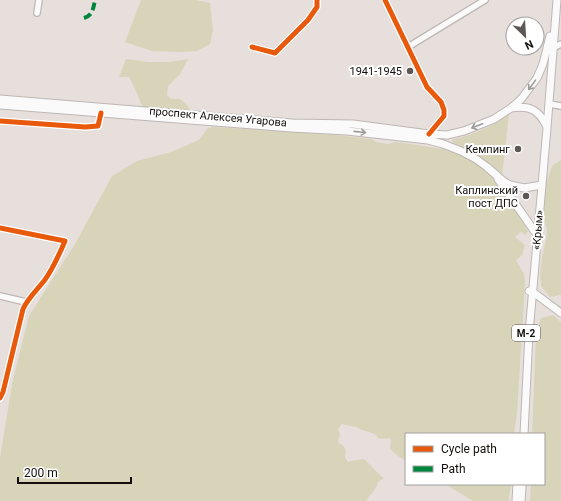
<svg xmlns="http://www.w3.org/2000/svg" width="561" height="501" font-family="Roboto,sans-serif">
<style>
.green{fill:#d8d4b9}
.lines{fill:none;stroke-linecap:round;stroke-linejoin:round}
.minor-casing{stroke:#bdb7b5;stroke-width:8}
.major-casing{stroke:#bdb7b5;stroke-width:9}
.minor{stroke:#fbfafa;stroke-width:5.5}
.major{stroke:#fbfafa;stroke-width:7}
.quiet{stroke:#00873e;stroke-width:4;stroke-dasharray:8 4;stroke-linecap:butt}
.cycleway-casing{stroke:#fff;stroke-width:8}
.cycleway{stroke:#e8590c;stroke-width:5}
.oneway{stroke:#9e9c9b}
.poi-dot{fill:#5d5855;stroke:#fff;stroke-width:1.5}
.labels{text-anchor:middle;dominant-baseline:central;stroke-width:4;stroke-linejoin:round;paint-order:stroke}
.shield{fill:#fff;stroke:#5a5756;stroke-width:1}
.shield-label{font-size:10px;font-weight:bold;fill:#130f0d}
.poi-label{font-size:11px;fill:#130f0d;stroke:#fff;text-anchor:end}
.street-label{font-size:11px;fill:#130f0d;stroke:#fff}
</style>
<rect width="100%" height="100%" fill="#e7dfdc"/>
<path class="green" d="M 141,0 L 196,0 L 210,3 L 213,30 L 210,44 L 197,51 L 180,52 L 152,51 L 125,42 Z
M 126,59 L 148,62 L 169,62 L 188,59 L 180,74 L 168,86 L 167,95 L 171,99 L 180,99 L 186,104 L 190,109 L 184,111 L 145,108 L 141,104 L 137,93 L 129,77 L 119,77 Z
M 509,114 L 502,176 L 491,165 L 483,159 L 452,142 L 452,140 L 454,139 C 474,135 492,126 509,114 Z
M 213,127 L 336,135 L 371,139 L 376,142 L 387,144 L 396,142 L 411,144 L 435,148 L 444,149 L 461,154 L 479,164 L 497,179 L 528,231 L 525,235 L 521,232 L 515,237 L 525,245 L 522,255 L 516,260 L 524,274 L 525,282 L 517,414 L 514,434 L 406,434 L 406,461 L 398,456 L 390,449 L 391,440 L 389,438 L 382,439 L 378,438 L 375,434 L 362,430 L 356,427 L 342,424 L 338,429 L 340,434 L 338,442 C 345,447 347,448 345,457 L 348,462 L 356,460 L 364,459 C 371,465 376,472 384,478 L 378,482 C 376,491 370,494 366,501 L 0,501 L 0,458 L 12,384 L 29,316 L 75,244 L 112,176 L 137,161 L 171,152 L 199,140 L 208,128 Z
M 561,160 L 561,295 L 550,297 L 541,286 L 540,273 L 542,257 L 546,240 L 547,229 L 545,222 L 543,203 L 547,181 L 552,166 Z
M 553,315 L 561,322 L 561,501 L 530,501 L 531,484 L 544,484 L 544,434 L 532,434 L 536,335 L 541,318 Z
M 445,484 L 511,484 L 509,501 L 473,501 Z"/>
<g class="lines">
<g class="minor-casing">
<path id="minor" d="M 385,0 L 427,87 L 441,102 L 444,110 L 444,116 L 429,134
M 37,13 L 39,0
M 252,47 L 275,53 L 308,20 L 317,7 L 317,0
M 408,47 L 485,0
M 553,48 L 561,44
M 549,104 L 561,106
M 0,121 L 85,127 L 98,126 L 101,113
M 0,228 L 65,241 C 59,255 53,269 44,281 C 36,291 28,298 23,309 L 3,392 L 0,398
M 0,296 L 26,302"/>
</g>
<g class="major-casing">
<path id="major" d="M 0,99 L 292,123 L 353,124 L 429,134 L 447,135 L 464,131 L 494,119 L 511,108 L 517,103 L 522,98 L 537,78 L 543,64 L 550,36
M 0,105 L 291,128 L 347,131 L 428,140 L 443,144 L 461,151 L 476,159 L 487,167 L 503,181 L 510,185 L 524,188 L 542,185
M 511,108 C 530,105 539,110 547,127
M 498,179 L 535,232
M 529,291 L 533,292 L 561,313
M 524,434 L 529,333 L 547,128 L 557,0
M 516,501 L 517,484
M 521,501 L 522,487"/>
</g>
<use href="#minor" class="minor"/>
<use href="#major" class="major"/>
<path class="quiet" d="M 84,18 C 93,15 93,9 95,0"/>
<g class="cycleway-casing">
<path id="cycleway" d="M 385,0 L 427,87 L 441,102 L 444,110 L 444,116 L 429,134
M 252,47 L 275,53 L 308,20 L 317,7 L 317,0
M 0,121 L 85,127 L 98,126 L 101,113
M 0,228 L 65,241 C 59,255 53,269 44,281 C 36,291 28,298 23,309 L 3,392 L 0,398"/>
</g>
<use href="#cycleway" class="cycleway"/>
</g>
<defs><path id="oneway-shaft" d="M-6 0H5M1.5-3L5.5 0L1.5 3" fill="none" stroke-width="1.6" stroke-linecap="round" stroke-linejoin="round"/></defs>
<g class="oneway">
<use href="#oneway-shaft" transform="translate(532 85) rotate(126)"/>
<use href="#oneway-shaft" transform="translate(477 126) rotate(159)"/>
<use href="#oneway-shaft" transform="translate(360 132) rotate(6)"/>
</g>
<g class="poi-dot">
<circle cx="410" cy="71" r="4"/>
<circle cx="518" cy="149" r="4"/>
<circle cx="526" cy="196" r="4"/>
</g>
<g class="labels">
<rect class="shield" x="512" y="325" width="28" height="16" rx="3"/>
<g class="shield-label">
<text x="526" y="333">М-2</text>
</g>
<g class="poi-label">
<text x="402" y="71">1941-1945</text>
<text x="510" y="149">Кемпинг</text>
<text x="518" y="190">Каплинский<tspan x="518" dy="13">пост ДПС</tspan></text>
</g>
<g class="street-label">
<text transform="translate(218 117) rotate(5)">проспект Алексея Угарова</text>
<text transform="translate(538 230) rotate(-85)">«Крым»</text>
</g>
</g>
<rect x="405" y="433" width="140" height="52" fill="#ffffff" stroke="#a19f9e"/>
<rect x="413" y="446" width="20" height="6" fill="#e8590c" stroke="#a19f9e"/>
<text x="441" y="453" font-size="12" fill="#130f0d">Cycle path</text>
<rect x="413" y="466" width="20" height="6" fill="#00873e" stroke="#a19f9e"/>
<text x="441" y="473" font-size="12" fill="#130f0d">Path</text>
<g transform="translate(525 36) rotate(155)"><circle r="19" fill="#ffffff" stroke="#a19f9e"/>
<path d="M0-3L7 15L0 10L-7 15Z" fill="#5d5855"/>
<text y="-6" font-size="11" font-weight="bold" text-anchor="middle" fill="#130f0d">N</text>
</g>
<path d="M18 477v6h113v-6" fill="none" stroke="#130f0d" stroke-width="2"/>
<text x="24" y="477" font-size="12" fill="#130f0d" stroke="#ffffff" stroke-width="3" paint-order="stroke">200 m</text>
</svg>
